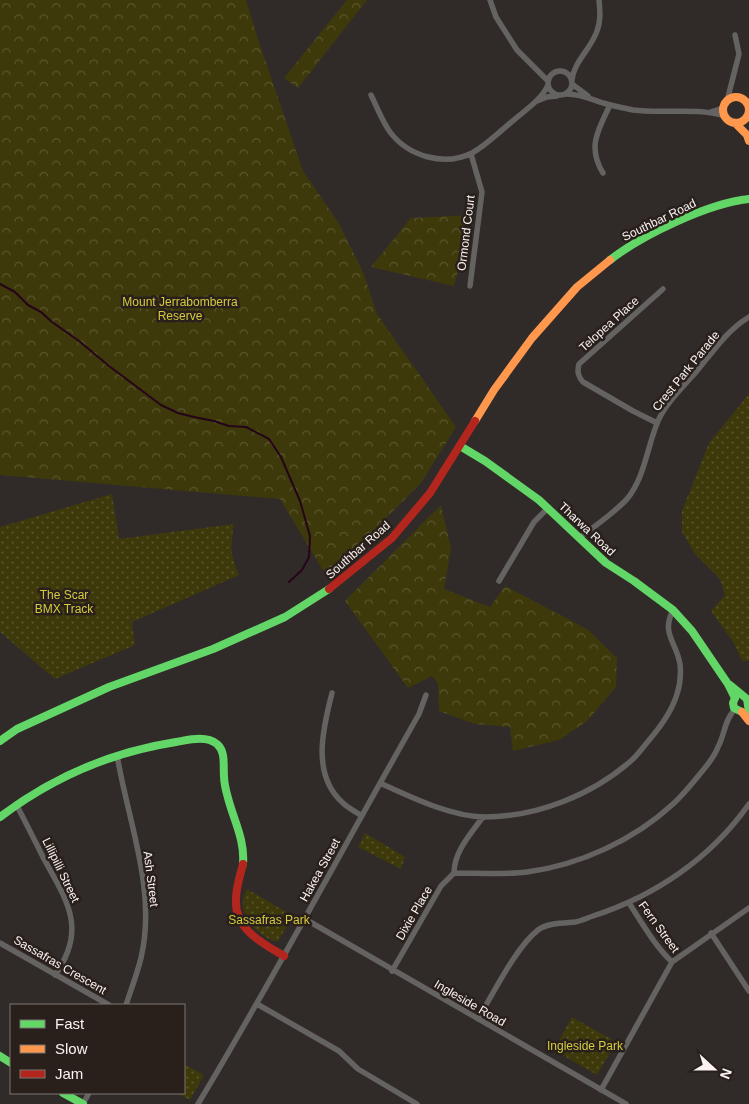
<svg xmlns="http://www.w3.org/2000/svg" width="749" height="1104" font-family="Helvetica,sans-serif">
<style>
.forest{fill:url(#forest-crowns)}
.park{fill:url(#park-dots)}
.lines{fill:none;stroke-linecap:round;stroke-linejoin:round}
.stream{stroke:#26041a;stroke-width:2}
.street{stroke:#656361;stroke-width:5.5}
.fast{stroke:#63d668;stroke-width:8}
.slow{stroke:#ff974d;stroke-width:8}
.jam{stroke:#b3261e;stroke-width:8}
.labels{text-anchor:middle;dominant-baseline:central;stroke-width:5;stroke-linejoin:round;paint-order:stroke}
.street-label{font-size:12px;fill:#faf3f1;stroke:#29201c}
.park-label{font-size:12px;fill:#d5cb3b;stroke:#29201c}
</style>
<defs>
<pattern id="forest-crowns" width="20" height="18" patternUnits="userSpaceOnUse" patternTransform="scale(1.25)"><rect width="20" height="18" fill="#3d390a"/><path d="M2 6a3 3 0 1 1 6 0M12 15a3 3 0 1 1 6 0" fill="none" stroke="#5a562e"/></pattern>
<pattern id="park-dots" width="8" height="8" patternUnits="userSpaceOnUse" patternTransform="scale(1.25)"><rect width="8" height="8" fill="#3d390a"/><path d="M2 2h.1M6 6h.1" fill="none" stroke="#5a562e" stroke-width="1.8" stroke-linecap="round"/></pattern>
</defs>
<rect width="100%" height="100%" fill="#302b29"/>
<path class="forest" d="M 0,0 L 246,0 L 258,39 L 303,171 L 338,222 L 363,272 L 377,314 L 456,427 L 421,483 L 327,577 L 280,499 L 0,475 Z
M 347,0 L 367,0 L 298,88 L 284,78 Z
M 472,215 L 454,286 L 371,267 L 411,218 Z
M 441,505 L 451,549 L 444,589 L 490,607 L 505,586 L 587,629 L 617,658 L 616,687 L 587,721 L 559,740 L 513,751 L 510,727 L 475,724 L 439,711 L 438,683 L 432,676 L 408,688 L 345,601 Z"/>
<path class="park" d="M 749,394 L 749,661 L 742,661 L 734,643 L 711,611 L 725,595 L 720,579 L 695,554 L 682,532 L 682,511 L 709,443 Z
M 112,494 L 119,539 L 234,524 C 230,546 230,554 239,575 L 132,622 L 128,598 L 135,645 L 55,679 L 0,632 L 0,527 Z
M 365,833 L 405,857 L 401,869 L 358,847 Z
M 247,889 L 293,916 L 278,941 C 272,942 269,939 264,936 C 248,925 236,908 247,889 Z
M 572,1017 L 616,1042 L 597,1075 L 554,1050 Z
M 184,1064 L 204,1075 L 190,1100 L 177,1093 L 184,1093 Z"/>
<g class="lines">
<path class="stream" d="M 0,284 L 15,292 L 28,305 L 41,312 L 52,322 L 79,341 L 109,366 L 161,405 L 178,413 L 194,417 L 214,421 L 229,426 L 246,427 L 269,439 L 281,457 L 300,501 L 310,536 L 309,557 L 302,570 L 289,582"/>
<path class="street" d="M 490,0 L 496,17 L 517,50 L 548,81
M548 83a12 12 0 1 1 24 0a12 12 0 1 1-24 0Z
M 572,80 C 574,61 591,49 597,31 C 601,21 600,11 599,0
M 572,84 L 588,96
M 567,94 C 580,94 591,99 603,103 C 613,106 623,108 633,110 C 664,114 695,107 725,116
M 371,95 C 377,107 382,121 390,132 C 408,156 444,167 472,153 C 485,146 497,134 508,125 C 521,113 541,101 548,85
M 537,101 L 547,97 L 557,96
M 727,101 L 739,54 L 735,35
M 711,112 L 724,108
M 603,173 C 587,147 598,130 610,105
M 470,286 L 482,192 L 471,154
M 657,423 L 633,411 L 583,382 C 578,376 577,372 579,364 L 663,289
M 579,538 C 595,526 613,514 627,499 C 645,477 647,447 658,421 C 666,403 683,387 696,372 C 712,353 727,330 749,317
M 499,581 L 534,522 L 548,508
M 332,693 C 323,728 311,775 343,803 C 348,808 356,812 362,816
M 117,755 C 128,822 157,890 141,958 C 137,974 131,990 126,1005
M 380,783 C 411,797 449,816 484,817 C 537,817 593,795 633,759 C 639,753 644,746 650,739 C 661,726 672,711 677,694 C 680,685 681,673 680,664 C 676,641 661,634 673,610
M 16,804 C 26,823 35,841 44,859 C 68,902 87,930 55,975
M 454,873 C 479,873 503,875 527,872 C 580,865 634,840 673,804 C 685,793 694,781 704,769 C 709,763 715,755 718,747 C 725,734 724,721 735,709
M 629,903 C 642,923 655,946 672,962
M 305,919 L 626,1104
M 711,933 L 749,991
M 0,943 L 109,1005
M 392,971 L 441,886 L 454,873 C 454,852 471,833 483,817
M 257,1004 L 339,1051 L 358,1069 L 417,1104
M 478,1019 C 493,994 516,947 538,930 C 547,923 564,923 575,922 C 581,921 587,918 593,916 C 655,896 711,858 749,804
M 601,1090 L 672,962 L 749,908
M 83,1104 L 89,1093
M 198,1104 C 275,976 345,844 419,714 L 426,695"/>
<path class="fast" d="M 610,260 C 642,235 709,203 749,199
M 460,446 L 485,461 L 539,500 L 606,563 L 634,581 L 673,610 L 692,631 L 728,684 L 735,698
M 730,685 L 747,699 L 749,712
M 735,698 L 733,703 L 734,708 L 742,712
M 0,741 L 17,729 L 109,687 L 213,649 L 285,617 L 329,589
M 0,817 C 53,777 111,752 176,742 C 188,740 206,735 217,744 C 226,752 223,765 224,776 C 224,783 226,791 228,798 C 234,821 245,840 243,864
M 0,1056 L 11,1063
M 63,1093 L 83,1104"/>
<path class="slow" d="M723 110a13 13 0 1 1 26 0a13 13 0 1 1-26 0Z
M 735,123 L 747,135 L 749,141
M 475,421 L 494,390 L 532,338 L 577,287 L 610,260
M 742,712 L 749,721"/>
<path class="jam" d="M 329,589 L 392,538 L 430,493 L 475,421
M 243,864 C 240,876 236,887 236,899 C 234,929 262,943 284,956"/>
</g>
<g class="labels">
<g class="street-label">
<text transform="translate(659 220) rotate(-26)">Southbar Road</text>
<text transform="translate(466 233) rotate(-83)">Ormond Court</text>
<text transform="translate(609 324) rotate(-42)">Telopea Place</text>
<text transform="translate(686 371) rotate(-51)">Crest Park Parade</text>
<text transform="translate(587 529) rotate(43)">Tharwa Road</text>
<text transform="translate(358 550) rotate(-41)">Southbar Road</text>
<text transform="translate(61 870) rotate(64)">Lillipilli Street</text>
<text transform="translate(320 870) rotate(-61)">Hakea Street</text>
<text transform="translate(151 879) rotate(83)">Ash Street</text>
<text transform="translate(414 913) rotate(-60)">Dixie Place</text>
<text transform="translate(659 927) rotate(54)">Fern Street</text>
<text transform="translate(60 965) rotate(30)">Sassafras Crescent</text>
<text transform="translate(470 1003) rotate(30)">Ingleside Road</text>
</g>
<g class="park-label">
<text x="180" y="302">Mount Jerrabomberra<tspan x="180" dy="14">Reserve</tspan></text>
<text x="64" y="595">The Scar<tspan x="64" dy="14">BMX Track</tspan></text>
<text x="269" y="920">Sassafras Park</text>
<text x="585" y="1046">Ingleside Park</text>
</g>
</g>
<rect x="10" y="1004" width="175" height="90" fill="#29201c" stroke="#7d7471"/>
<rect x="20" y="1020" width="25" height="8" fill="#63d668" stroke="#7d7471"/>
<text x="55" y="1029" font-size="15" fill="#faf3f1">Fast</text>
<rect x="20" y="1045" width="25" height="8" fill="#ff974d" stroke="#7d7471"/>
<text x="55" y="1054" font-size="15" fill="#faf3f1">Slow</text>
<rect x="20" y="1070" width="25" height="8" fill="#b3261e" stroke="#7d7471"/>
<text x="55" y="1079" font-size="15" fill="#faf3f1">Jam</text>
<g transform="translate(714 1069) rotate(111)" stroke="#29201c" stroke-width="4" paint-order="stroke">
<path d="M0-4L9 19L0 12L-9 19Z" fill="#faf3f1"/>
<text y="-8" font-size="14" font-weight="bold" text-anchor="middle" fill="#faf3f1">N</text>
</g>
</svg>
